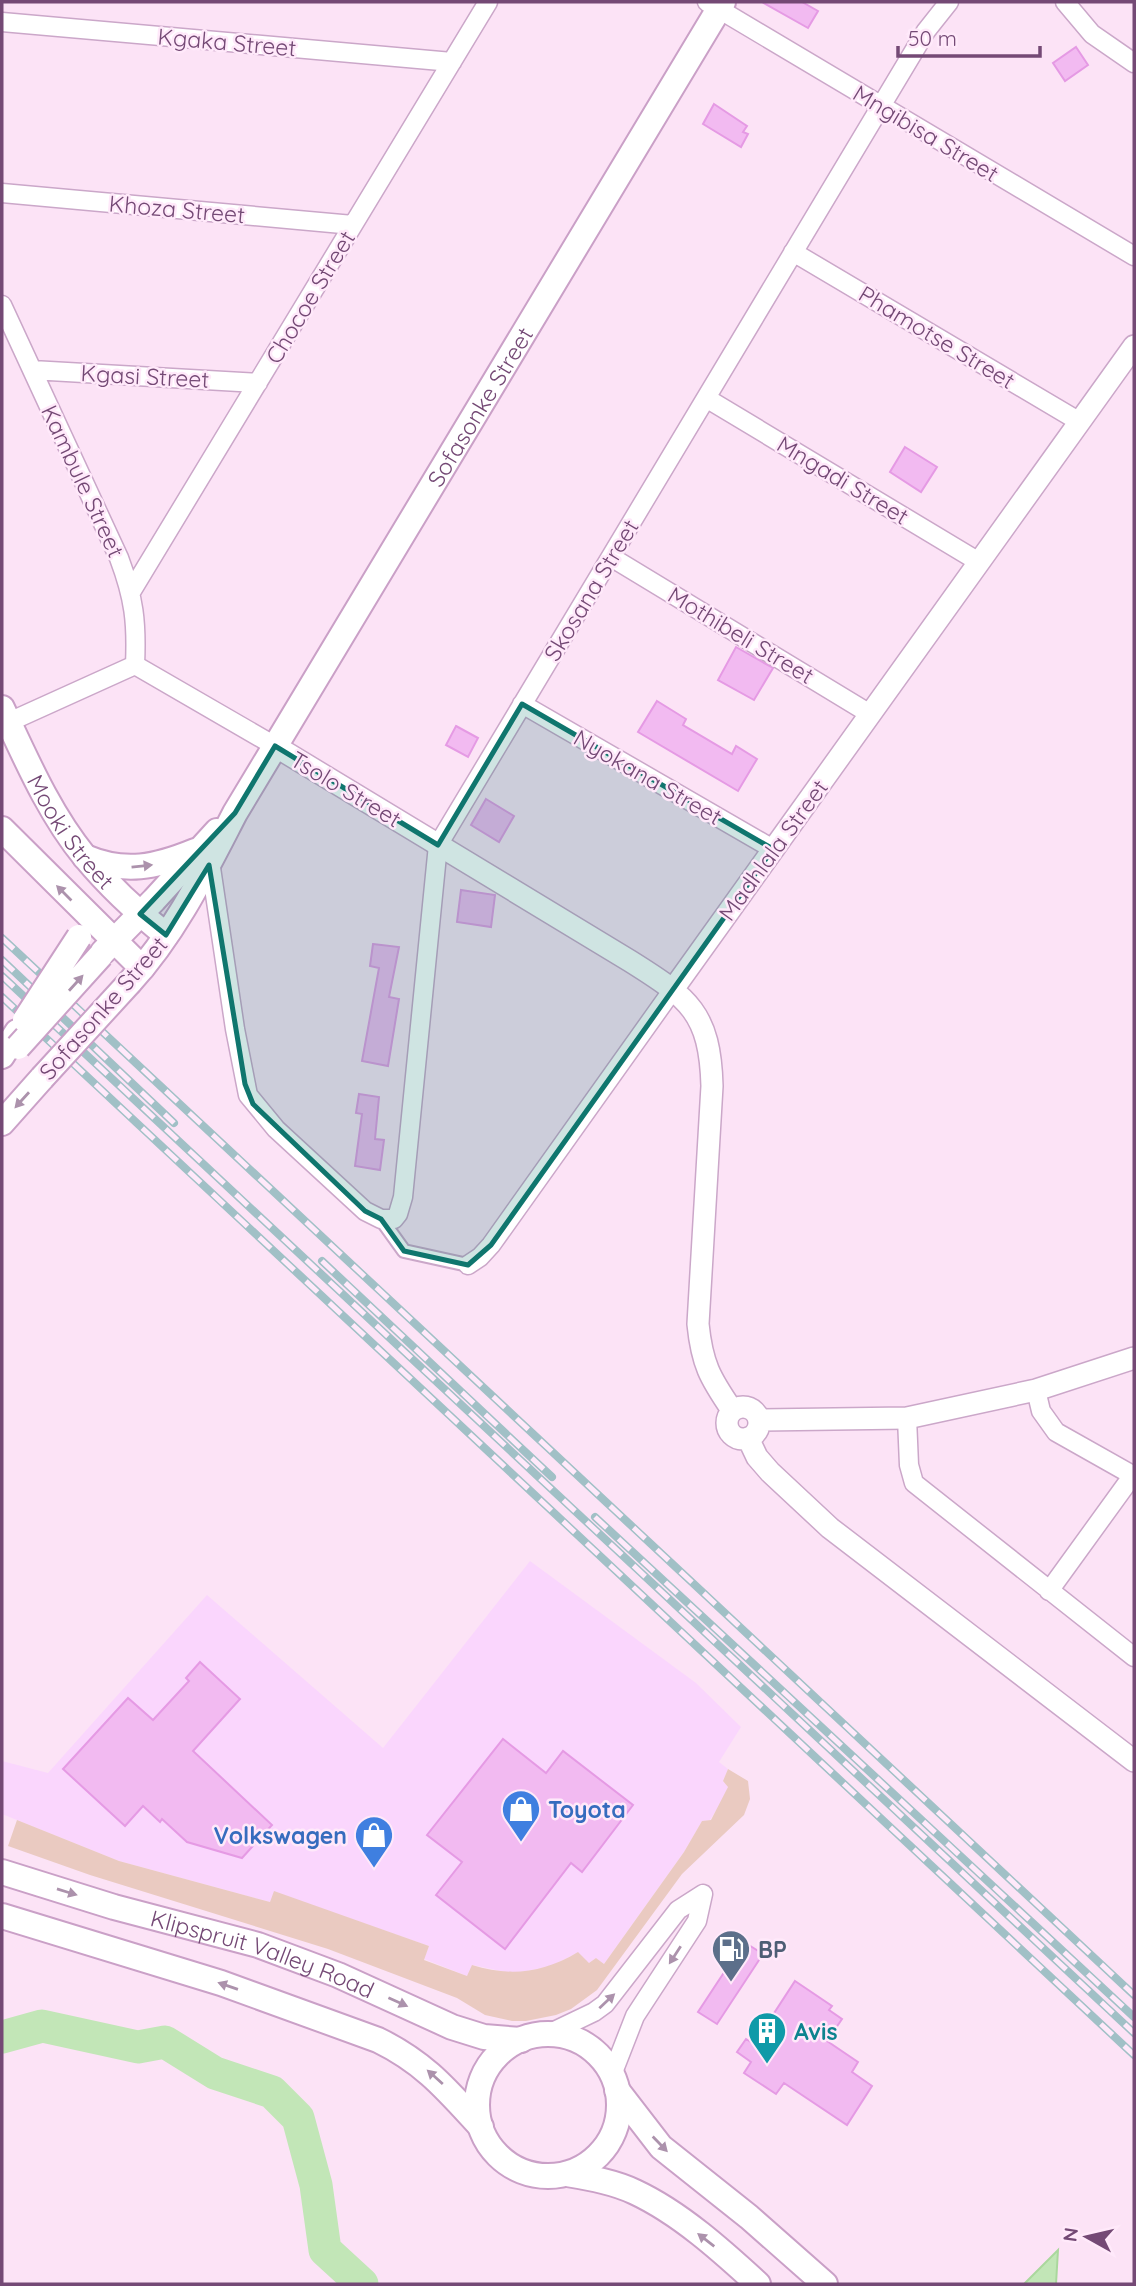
<svg xmlns="http://www.w3.org/2000/svg" width="1136" height="2286" font-family="Quicksand,sans-serif">
<style>
.commercial{fill:#fad6fd}
.green{fill:#eacac1}
.water{fill:#c2e6b7;stroke:#aad89d;stroke-width:2}
.lines{fill:none;stroke-linecap:round;stroke-linejoin:round}
.river{stroke:#c2e6b7;stroke-width:33}
.building{fill:#f2baf1;stroke:#e59ae4;stroke-width:2}
.pedestrian-casing{stroke:#cba7c9;stroke-width:16}
.minor-casing{stroke:#cba7c9;stroke-width:21}
.tertiary-casing{stroke:#cba7c9;stroke-width:24}
.secondary-casing{stroke:#caa0c7;stroke-width:28}
.pedestrian{stroke:#fff;stroke-width:12}
.minor{stroke:#fff;stroke-width:18}
.tertiary{stroke:#fff;stroke-width:21}
.secondary{stroke:#fff;stroke-width:24}
.rail-casing{stroke:#a1c0c6;stroke-width:8}
.rail{stroke:#ffe9fa;stroke-width:5;stroke-dasharray:16;stroke-linecap:butt}
.secondary-bridge-casing{stroke:#caa0c7;stroke-width:28;stroke-linecap:butt}
.secondary-bridge{stroke:#fff;stroke-width:24}
.oneway{fill:#ac92ac}
.marked{fill:#0f766e;fill-opacity:0.2;stroke:#0f766e;stroke-width:5;stroke-linejoin:round}
.labels{text-anchor:middle;dominant-baseline:central;stroke-width:5;stroke-linejoin:round;paint-order:stroke}
.street-label{font-size:23px;fill:#744975;stroke:#ffe9fa}
.shop-label{font-size:23px;font-weight:bold;fill:#366cbe;stroke:#ffe9fa;text-anchor:start}
.service-label{font-size:23px;font-weight:bold;fill:#4e5e75;stroke:#ffe9fa;text-anchor:start}
.culture-label{font-size:23px;font-weight:bold;fill:#0d838f;stroke:#ffe9fa;text-anchor:start}
</style>
<rect width="100%" height="100%" fill="#fce3f6"/>
<path class="commercial" d="M 530,1561 L 696,1683 L 741,1727 L 719,1762 L 728,1769 L 723,1781 L 728,1787 L 724,1798 L 710,1820 L 702,1821 L 684,1852 L 604,1964 L 596,1958 L 589,1963 L 577,1953 L 551,1966 L 522,1972 L 505,1972 L 473,1965 L 467,1976 L 424,1959 L 429,1946 L 274,1892 L 270,1902 L 119,1861 L 2,1814 L 2,1761 L 48,1773 L 207,1595 L 383,1748 Z"/>
<path class="green" d="M 728,1769 L 748,1781 L 750,1799 L 744,1815 L 682,1874 L 597,1990 L 571,2009 L 556,2015 L 526,2021 L 512,2021 L 485,2015 L 457,1998 L 328,1949 L 90,1875 L 8,1846 L 17,1820 L 119,1861 L 270,1902 L 274,1891 L 429,1946 L 424,1960 L 467,1976 L 472,1965 C 510,1977 543,1973 578,1952 L 589,1963 L 596,1958 L 604,1964 L 684,1852 L 702,1821 L 711,1820 L 728,1787 L 723,1781 Z"/>
<path class="water" d="M 1058,2250 L 1056,2284 L 1024,2284 Z"/>
<g class="lines">
<path class="river" d="M 2,2037 L 42,2026 L 138,2047 L 165,2042 L 215,2073 L 272,2092 L 298,2118 L 316,2185 L 325,2250 L 362,2284"/>
</g>
<path class="building" d="M 762,2 L 802,2 L 818,11 L 808,28 Z
M 1076,47 L 1088,65 L 1065,81 L 1053,63 Z
M 714,104 L 747,126 L 743,132 L 748,134 L 741,147 L 703,124 Z
M 905,447 L 937,467 L 921,492 L 890,472 Z
M 736,647 L 773,668 L 754,700 L 718,680 Z
M 657,701 L 686,719 L 683,725 L 732,754 L 736,746 L 757,759 L 738,791 L 638,732 Z
M 456,726 L 478,738 L 468,757 L 446,745 Z
M 486,799 L 514,816 L 499,842 L 471,825 Z
M 461,890 L 495,895 L 491,927 L 457,922 Z
M 373,944 L 399,947 L 389,997 L 399,999 L 388,1066 L 362,1061 L 379,968 L 370,966 Z
M 359,1094 L 379,1097 L 375,1139 L 384,1140 L 380,1170 L 355,1166 L 362,1114 L 356,1113 Z
M 200,1662 L 240,1699 L 193,1751 L 272,1825 L 242,1858 L 187,1842 L 162,1819 L 160,1822 L 143,1806 L 125,1826 L 63,1769 L 128,1698 L 153,1720 L 189,1681 L 186,1678 Z
M 503,1739 L 546,1773 L 563,1751 L 633,1805 L 582,1872 L 571,1863 L 505,1949 L 436,1895 L 462,1862 L 427,1835 Z
M 744,1942 L 763,1954 L 717,2024 L 698,2012 Z
M 795,1981 L 832,2006 L 829,2010 L 842,2019 L 827,2041 L 858,2062 L 852,2072 L 872,2086 L 847,2125 L 784,2083 L 776,2094 L 744,2073 L 751,2062 L 737,2052 L 746,2039 L 754,2044 Z"/>
<g class="lines">
<g class="pedestrian-casing">
<path id="pedestrian" d="M 381,1219 L 404,1251 L 468,1265"/>
</g>
<g class="minor-casing">
<path id="minor" d="M 707,2 L 1134,256
M 1065,2 L 1092,34 L 1134,63
M 2,22 L 452,62
M 2,193 L 353,225
M 793,252 L 1080,422
M 2,305 L 119,558 C 134,598 137,622 135,665
M 32,370 L 258,383
M 706,398 L 979,562
M 611,557 L 870,714
M 131,592 L 488,2
M 522,704 L 773,849
M 9,722 L 135,665 L 275,746
M 210,861 L 235,1029 L 248,1095 L 276,1129 L 365,1211 L 381,1219 L 394,1219 L 398,1214 L 403,1197 L 438,845 L 926,31 L 949,2
M 468,1265 L 480,1257 L 491,1245 L 674,988
M 1036,1390 L 1041,1411 L 1056,1432 L 1134,1476
M 907,1418 L 909,1465 L 914,1483 L 1134,1657
M 1049,1591 L 1133,1475
M 548,2034 L 594,2012 L 605,2004 L 678,1910 L 703,1894
M 612,2075 L 635,2016 L 697,1921 L 703,1894"/>
</g>
<g class="tertiary-casing">
<path id="tertiary" d="M 275,746 L 630,961 C 689,998 710,1013 712,1086 L 698,1324 C 702,1364 710,1378 732,1410
M 674,988 L 1134,346
M727 1423a16 16 0 1 1 32 0a16 16 0 1 1-32 0Z
M 759,1420 L 907,1418 L 1036,1390 L 1134,1358
M 748,1438 L 757,1457 L 770,1472 L 830,1528 L 1134,1761"/>
</g>
<g class="secondary-casing">
<g id="secondary">
<path id="s1" d="M 2,708 C 26,759 49,813 85,857 C 109,886 137,912 166,935"/>
<path d="M 2,829 L 142,968"/>
<path d="M 85,857 C 125,874 156,867 195,851"/>
<path d="M 103,952 L 154,900 L 217,831"/>
<path id="s2" d="M 130,982 C 175,933 205,871 235,813 L 723,2"/>
<path d="M 2,1056 L 17,1032"/>
<path d="M 2,1123 L 42,1078"/>
<path id="s3" d="M 2,1872 L 114,1907 L 258,1945 L 338,1975 L 452,2027 L 484,2037 L 521,2040"/>
<path d="M 2,1916 L 221,1983 L 378,2040 C 425,2063 447,2090 481,2127"/>
<circle cx="548" cy="2105" r="71"/>
<path d="M 617,2090 L 661,2147 L 749,2217 L 825,2284"/>
<path d="M 567,2174 C 590,2178 614,2182 635,2192 C 680,2213 722,2251 758,2284"/>
</g>
</g>
<use href="#pedestrian" class="pedestrian"/>
<use href="#minor" class="minor"/>
<use href="#tertiary" class="tertiary"/>
<use href="#secondary" class="secondary"/>
<g class="rail-casing">
<path id="rail" d="M 2,938 L 1134,1995
M 2,960 L 174,1123
M 2,976 L 1134,2033
M 2,997 L 1134,2055
M 322,1261 L 552,1477
M 595,1517 L 1134,2017"/>
</g>
<use href="#rail" class="rail"/>
<g class="secondary-bridge-casing">
<path id="secondary-bridge" d="M 25,1020 L 79,937
M 18,1047 L 101,955
M 42,1078 L 130,982"/>
</g>
<use href="#secondary-bridge" class="secondary-bridge"/>
</g>
<defs><path id="oneway-solid" d="M-6-.8H1V-3.2L6.5 0L1 3.2V.8H-6Z" transform="scale(1.75)"/></defs>
<g class="oneway">
<use href="#oneway-solid" transform="translate(142 866) rotate(-6)"/>
<use href="#oneway-solid" transform="translate(64 893) rotate(-135)"/>
<use href="#oneway-solid" transform="translate(76 983) rotate(-48)"/>
<use href="#oneway-solid" transform="translate(22 1100) rotate(132)"/>
<use href="#oneway-solid" transform="translate(67 1892) rotate(17)"/>
<use href="#oneway-solid" transform="translate(675 1955) rotate(123)"/>
<use href="#oneway-solid" transform="translate(228 1986) rotate(-161)"/>
<use href="#oneway-solid" transform="translate(607 2001) rotate(-43)"/>
<use href="#oneway-solid" transform="translate(398 2002) rotate(24)"/>
<use href="#oneway-solid" transform="translate(435 2077) rotate(-138)"/>
<use href="#oneway-solid" transform="translate(660 2144) rotate(46)"/>
<use href="#oneway-solid" transform="translate(706 2240) rotate(-142)"/>
</g>
<path class="marked" d="M 522,704 L 773,849 L 491,1245 L 468,1265 L 404,1251 L 381,1219 L 365,1211 L 253,1104 L 245,1084 L 209,865 L 166,935 L 140,914 L 235,813 L 275,746 L 438,845 Z"/>
<defs>
<g id="shop-pin" transform="scale(2.0125)"><path d="M0 17L-7.5 6A9.5 9.5 0 1 1 7.5 6Z" fill="#3f7fe0" stroke="#ffe9fa"/><path d="M-5-2.5h2.3a2.7 3.5 0 0 1 5.4 0H5L5.5 6h-11ZM-1.5-2.5h3a1.5 2.3 0 0 0-3 0Z" fill="#fff"/></g>
<g id="fuel-pin" transform="scale(2.0125)"><path d="M0 17L-7.5 6A9.5 9.5 0 1 1 7.5 6Z" fill="#5c6f8a" stroke="#ffe9fa"/><path d="M-5.5-6h7V0h2V4h1.3V-2.5L3-4.5l.8-.8L6-3V5H2.5V1h-1V6h-7ZM-4.2-4.7v3.2H.2V-4.7Z" fill="#fff"/></g>
<g id="building-pin" transform="scale(2.0125)"><path d="M0 17L-7.5 6A9.5 9.5 0 1 1 7.5 6Z" fill="#0f9aa8" stroke="#ffe9fa"/><path d="M-4-6H4V6H1V3H-1V6H-4ZM-2.5-4.3h1.7v1.8h-1.7ZM.8-4.3h1.7v1.8H.8ZM-2.5-1h1.7V.8h-1.7ZM.8-1h1.7V.8H.8Z" fill="#fff"/></g>
</defs>
<g fill-rule="evenodd">
<use href="#shop-pin" x="521" y="1809"/>
<use href="#shop-pin" x="374" y="1835"/>
<use href="#fuel-pin" x="731" y="1949"/>
<use href="#building-pin" x="767" y="2031"/>
</g>
<g class="labels">
<g class="street-label">
<text transform="translate(227 42) rotate(5)">Kgaka Street</text>
<text transform="translate(926 133) rotate(31)">Mngibisa Street</text>
<text transform="translate(177 209) rotate(5)">Khoza Street</text>
<text transform="translate(310 297) rotate(-59)">Chocoe Street</text>
<text transform="translate(937 337) rotate(31)">Phamotse Street</text>
<text transform="translate(145 376) rotate(3)">Kgasi Street</text>
<text stroke="none"><textPath href="#s2" startOffset="674">Sofasonke Street</textPath></text>
<text transform="translate(843 480) rotate(31)">Mngadi Street</text>
<text transform="translate(83 481) rotate(65)">Kambule Street</text>
<text transform="translate(591 590) rotate(-59)">Skosana Street</text>
<text transform="translate(741 635) rotate(31)">Mothibeli Street</text>
<text transform="translate(648 777) rotate(30)">Nyokana Street</text>
<text transform="translate(346 789) rotate(31)">Tsolo Street</text>
<text stroke="none"><textPath href="#s1" startOffset="142">Mooki Street</textPath></text>
<text transform="translate(773 850) rotate(-54)">Madhlala Street</text>
<text transform="translate(103 1008) rotate(-49)">Sofasonke Street</text>
<text stroke="none"><textPath href="#s3" startOffset="273">Klipspruit Valley Road</textPath></text>
</g>
<g class="shop-label">
<text x="548" y="1809">Toyota</text>
<text x="347" y="1835" text-anchor="end">Volkswagen</text>
</g>
<g class="service-label">
<text x="758" y="1949">BP</text>
</g>
<g class="culture-label">
<text x="794" y="2031">Avis</text>
</g>
</g>
<rect width="1136" height="2286" fill="none" stroke="#744975" stroke-width="7"/>
<g transform="translate(1087 2237) rotate(278)" stroke="#ffe9fa" stroke-width="5" paint-order="stroke">
<path d="M0-5L12 26L0 18L-12 26Z" fill="#744975"/>
<text y="-10" font-size="19" font-weight="bold" text-anchor="middle" fill="#744975">N</text>
</g>
<path d="M898 46v10h142v-10" fill="none" stroke="#744975" stroke-width="3.5"/>
<text x="908" y="46" font-size="21" fill="#744975" stroke="#ffe9fa" stroke-width="5" paint-order="stroke">50 m</text>
</svg>
